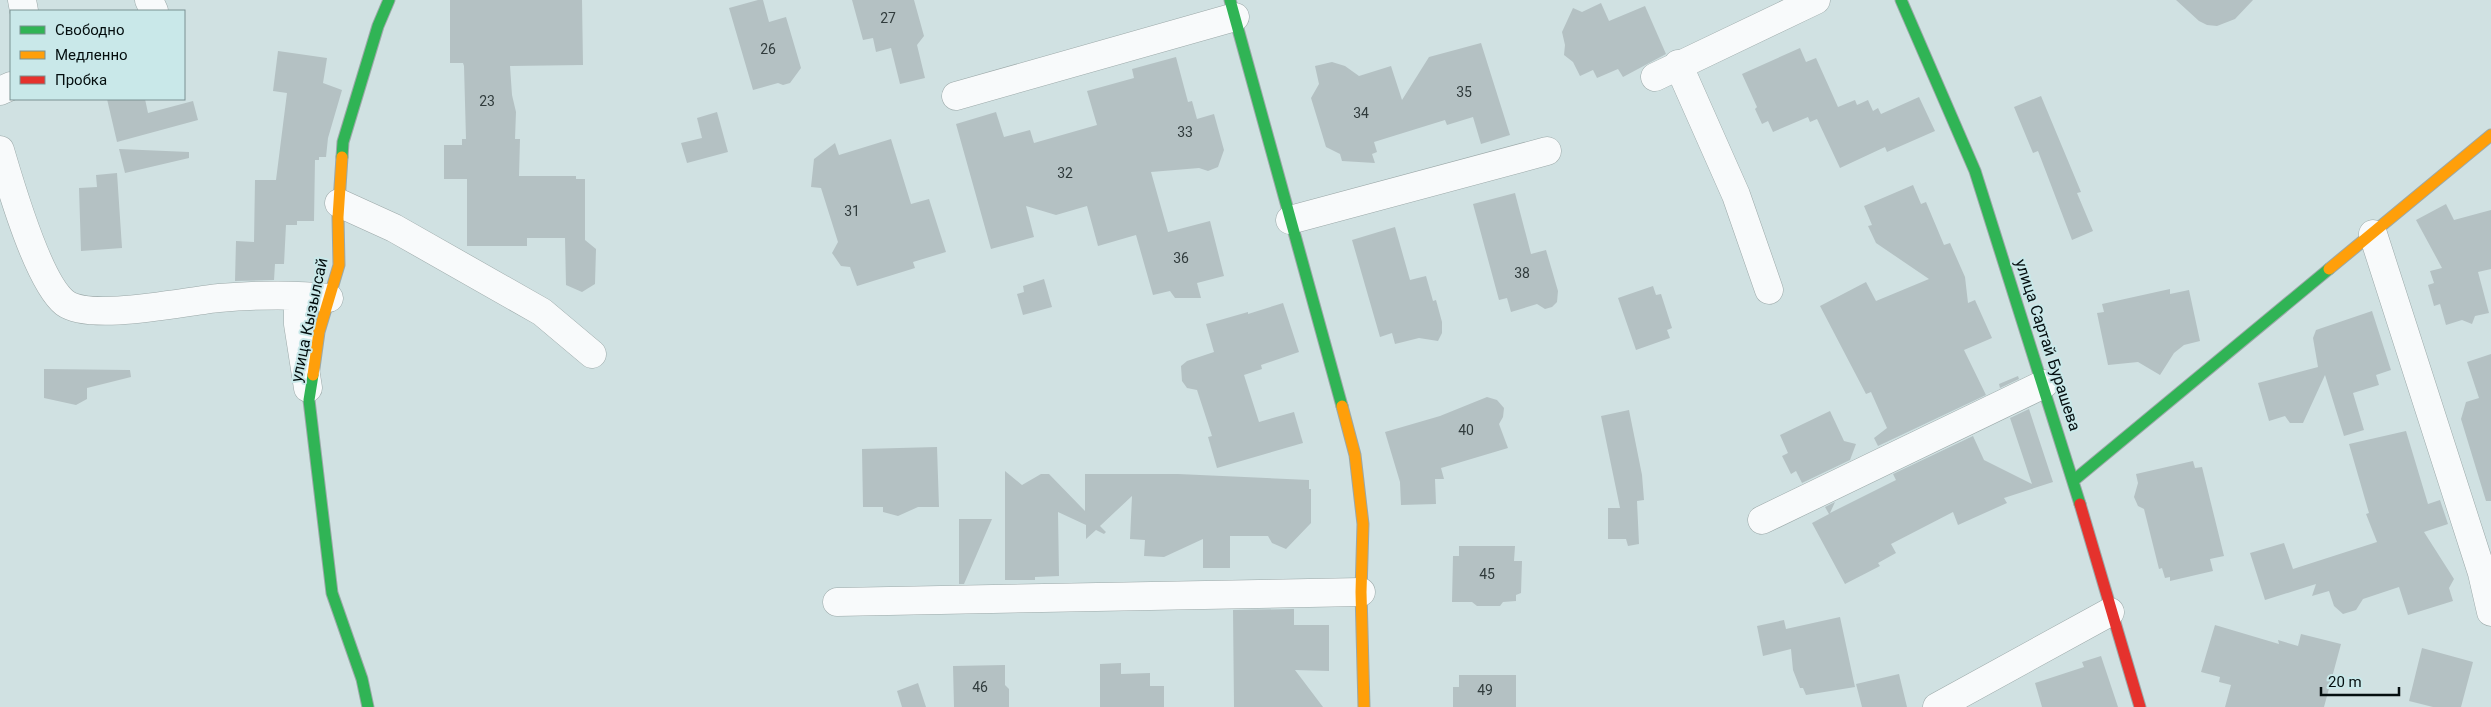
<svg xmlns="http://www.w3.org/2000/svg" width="2491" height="707" font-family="Roboto,sans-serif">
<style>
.building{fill:#b4c1c3}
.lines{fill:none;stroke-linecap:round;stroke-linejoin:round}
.street-casing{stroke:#9ba8a8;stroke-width:29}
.fast-casing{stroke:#9ba8a8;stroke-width:13}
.slow-casing{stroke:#9ba8a8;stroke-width:13}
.jam-casing{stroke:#9ba8a8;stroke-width:13}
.street{stroke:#f8fafb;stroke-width:28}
.fast{stroke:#30b455;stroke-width:11}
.slow{stroke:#ff9f0a;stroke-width:11}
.jam{stroke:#e5322d;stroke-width:11}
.labels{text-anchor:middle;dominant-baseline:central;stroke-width:4;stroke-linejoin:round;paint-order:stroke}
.number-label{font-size:14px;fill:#303b3c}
.street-label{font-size:16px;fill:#040e0f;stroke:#c9e8e9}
</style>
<rect width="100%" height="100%" fill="#d0e1e2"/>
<path class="building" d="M 450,0 L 582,0 L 583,65 L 510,66 L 512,95 L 516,112 L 515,139 L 520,139 L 519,176 L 576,176 L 576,179 L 585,179 L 585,240 L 596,249 L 595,284 L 582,292 L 566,285 L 565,238 L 527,238 L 527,246 L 467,246 L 467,179 L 444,179 L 444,145 L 462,145 L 462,139 L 466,139 L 464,66 L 463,63 L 450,63 Z
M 758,0 L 763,0 L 769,22 L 786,17 L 801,68 L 790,83 L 783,85 L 778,83 L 753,90 L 729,8 Z
M 852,0 L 914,0 L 924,36 L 917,45 L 925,78 L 900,84 L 891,48 L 876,52 L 873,38 L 863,40 Z
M 2176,0 L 2253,0 L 2235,19 L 2217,26 L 2207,25 L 2199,21 Z
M 1601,3 L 1609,21 L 1645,6 L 1666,54 L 1623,77 L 1618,69 L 1597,78 L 1593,70 L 1580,76 L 1573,62 L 1564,55 L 1565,45 L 1562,32 L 1573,8 L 1582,12 Z
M 1481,43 L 1510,135 L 1481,144 L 1473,117 L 1447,125 L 1445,120 L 1374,142 L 1377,152 L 1372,154 L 1375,163 L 1342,161 L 1340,154 L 1326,147 L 1311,98 L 1319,84 L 1315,66 L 1332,62 L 1345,66 L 1359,76 L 1391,66 L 1402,100 L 1429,57 Z
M 1800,48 L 1806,62 L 1816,58 L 1838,107 L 1855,100 L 1857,105 L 1868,100 L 1873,111 L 1878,108 L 1881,114 L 1919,97 L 1935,131 L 1887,152 L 1885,147 L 1840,168 L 1817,119 L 1810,122 L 1808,117 L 1773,132 L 1768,121 L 1762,124 L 1755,109 L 1757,107 L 1742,74 Z
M 278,51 L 327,58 L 323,83 L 342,90 L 328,138 L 326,157 L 319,157 L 319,160 L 315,160 L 314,221 L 297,221 L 297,225 L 286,225 L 284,264 L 275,264 L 274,280 L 235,281 L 236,241 L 254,242 L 255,180 L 276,180 L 287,93 L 273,91 Z
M 1176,57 L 1188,102 L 1192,101 L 1197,119 L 1214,114 L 1224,150 L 1218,167 L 1208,171 L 1199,168 L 1151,172 L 1168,232 L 1210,221 L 1224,276 L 1197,283 L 1201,298 L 1175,298 L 1170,291 L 1153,295 L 1136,235 L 1098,246 L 1087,206 L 1056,215 L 1026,206 L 1034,237 L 991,249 L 956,124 L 996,112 L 1004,137 L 1030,130 L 1034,143 L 1097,125 L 1087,91 L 1134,78 L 1132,69 Z
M 2041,96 L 2081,192 L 2077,193 L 2093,231 L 2072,240 L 2038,151 L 2033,153 L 2014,107 Z
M 107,99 L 145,99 L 148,113 L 193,101 L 198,120 L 117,142 Z
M 717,112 L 728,152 L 687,163 L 681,143 L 702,138 L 697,118 Z
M 891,139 L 911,204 L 929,199 L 946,252 L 913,262 L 915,268 L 857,286 L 850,267 L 841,266 L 832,253 L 838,242 L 821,188 L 811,187 L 814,159 L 835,143 L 839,155 Z
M 119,149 L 189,152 L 189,158 L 125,173 Z
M 117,173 L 122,248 L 81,251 L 79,188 L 97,187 L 96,175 Z
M 1913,185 L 1921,204 L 1926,202 L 1944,245 L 1950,243 L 1965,277 L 1968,303 L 1975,300 L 1992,338 L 1964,350 L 1986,395 L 1878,446 L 1874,438 L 1887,428 L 1871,392 L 1866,394 L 1820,306 L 1866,282 L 1876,301 L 1929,279 L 1876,243 L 1868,226 L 1872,225 L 1864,206 Z
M 1515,193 L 1531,254 L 1546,250 L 1558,291 L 1557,302 L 1552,307 L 1545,309 L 1537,304 L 1511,312 L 1507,298 L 1499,300 L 1473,204 Z
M 2446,204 L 2454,220 L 2491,210 L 2491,269 L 2478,272 L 2489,313 L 2475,316 L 2472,324 L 2462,320 L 2446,325 L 2440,304 L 2434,306 L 2428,285 L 2434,283 L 2430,271 L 2442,268 L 2416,220 Z
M 1395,227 L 1410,280 L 1426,276 L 1433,301 L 1436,300 L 1442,322 L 1442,333 L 1438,341 L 1419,338 L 1395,344 L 1392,333 L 1380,337 L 1352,240 Z
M 1044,279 L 1052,307 L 1023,315 L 1017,294 L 1024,292 L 1023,286 Z
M 1653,286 L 1656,295 L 1661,294 L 1672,328 L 1667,330 L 1670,338 L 1636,350 L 1618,298 Z
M 2170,289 L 2170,294 L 2189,290 L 2200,341 L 2184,345 L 2174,353 L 2160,375 L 2138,362 L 2108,365 L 2097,313 L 2104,312 L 2102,304 Z
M 1283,303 L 1299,352 L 1261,365 L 1262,369 L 1244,375 L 1259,422 L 1294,412 L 1303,443 L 1217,468 L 1208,437 L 1212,436 L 1197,390 L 1187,388 L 1182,381 L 1181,366 L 1187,361 L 1214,352 L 1206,324 L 1248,312 L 1248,314 Z
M 2372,311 L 2391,370 L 2376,375 L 2379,385 L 2353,393 L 2364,430 L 2344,436 L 2325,375 L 2303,423 L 2290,423 L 2285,416 L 2269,421 L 2258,383 L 2318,367 L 2313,338 L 2316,330 Z
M 2491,354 L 2491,501 L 2486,501 L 2461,419 L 2466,402 L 2479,398 L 2467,362 Z
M 44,369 L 130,370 L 131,377 L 87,388 L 87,399 L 76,405 L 44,398 Z
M 2018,376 L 2019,379 L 2000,388 L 1999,384 Z
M 1487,397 L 1497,400 L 1504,408 L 1503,417 L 1499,424 L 1508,448 L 1441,468 L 1444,479 L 1435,479 L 1436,504 L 1401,505 L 1400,482 L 1385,432 L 1440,416 Z
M 2029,409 L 2053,482 L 2004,498 L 2007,503 L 1958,525 L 1953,512 L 1891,544 L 1896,553 L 1878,563 L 1880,566 L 1845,584 L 1812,523 L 1829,514 L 1825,507 L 1835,502 L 1830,513 L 1896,480 L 1893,474 L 1973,436 L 1984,460 L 2032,484 L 2010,418 Z
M 1629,410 L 1642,475 L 1644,500 L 1637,501 L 1639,544 L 1628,546 L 1626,539 L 1608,539 L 1608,508 L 1620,508 L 1601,416 Z
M 1830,411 L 1844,441 L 1856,444 L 1850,460 L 1802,483 L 1796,471 L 1791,474 L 1782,456 L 1788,453 L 1780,435 Z
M 2406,431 L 2428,504 L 2440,500 L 2448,524 L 2424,532 L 2454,579 L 2449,588 L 2453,601 L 2408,615 L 2399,587 L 2363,599 L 2356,610 L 2343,614 L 2334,606 L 2329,591 L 2312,596 L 2316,584 L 2265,600 L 2250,553 L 2284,543 L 2293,569 L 2377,542 L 2366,514 L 2369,513 L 2349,444 Z
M 937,447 L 939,507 L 918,507 L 898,516 L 883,512 L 883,507 L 863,507 L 862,449 Z
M 2193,461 L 2195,468 L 2202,467 L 2224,556 L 2210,559 L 2213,571 L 2170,581 L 2170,577 L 2165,578 L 2162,568 L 2159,569 L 2144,509 L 2138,506 L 2134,497 L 2138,483 L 2136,474 Z
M 1005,471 L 1022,485 L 1041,474 L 1049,474 L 1085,511 L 1085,474 L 1178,474 L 1309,480 L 1309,489 L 1311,489 L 1311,523 L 1286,549 L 1272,543 L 1268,536 L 1230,536 L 1230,568 L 1203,568 L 1203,539 L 1164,557 L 1144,556 L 1145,540 L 1130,539 L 1132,496 L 1100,526 L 1106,532 L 1104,534 L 1096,530 L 1086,539 L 1086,525 L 1058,512 L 1059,576 L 1035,577 L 1035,580 L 1005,580 Z
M 959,519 L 992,519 L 964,584 L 959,584 Z
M 1459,546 L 1515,546 L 1514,561 L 1522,561 L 1521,593 L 1516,595 L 1516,601 L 1503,602 L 1500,606 L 1477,606 L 1472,602 L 1452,602 L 1453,556 L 1459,556 Z
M 1294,609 L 1294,625 L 1329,625 L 1329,671 L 1295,670 L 1323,707 L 1234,707 L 1233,610 Z
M 1840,617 L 1855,687 L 1806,695 L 1803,688 L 1800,688 L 1793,670 L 1791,649 L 1763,656 L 1757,626 L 1784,620 L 1786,629 Z
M 2215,625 L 2279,644 L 2278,640 L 2298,646 L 2301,634 L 2341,644 L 2324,707 L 2225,707 L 2231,685 L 2219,682 L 2220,677 L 2201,672 Z
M 2422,648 L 2473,662 L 2461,707 L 2433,707 L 2409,701 Z
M 2101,656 L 2118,707 L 2042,707 L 2035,683 L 2084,667 L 2082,662 Z
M 1121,663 L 1121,674 L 1150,673 L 1150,686 L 1164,686 L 1164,707 L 1100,707 L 1100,664 Z
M 1005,665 L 1005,685 L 1009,689 L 1009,707 L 954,707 L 953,666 Z
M 1899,674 L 1907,707 L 1862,707 L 1856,684 Z
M 1459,675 L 1516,675 L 1516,707 L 1453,707 L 1453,687 L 1459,687 Z
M 918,683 L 926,707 L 902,707 L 897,691 Z"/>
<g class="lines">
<g class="street-casing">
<path id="street" d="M 22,0 L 24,11
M 149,0 L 154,11
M 1678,64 L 1736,195 L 1769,290
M 1655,77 L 1816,0
M 0,91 L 11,86
M 956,96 L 1235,17
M 0,150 C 10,184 38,282 65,303 C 91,322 186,301 219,298 C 255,295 293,294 329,298
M 339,203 L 394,228 L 542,312 L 592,354
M 1290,220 L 1547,151
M 2373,234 L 2482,573 L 2491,612
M 298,296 L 298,324 L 308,388
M 1762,520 L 2044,384
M 837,602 L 1361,592
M 1937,707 L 2110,612"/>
</g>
<g class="fast-casing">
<path id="fast" d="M 1230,0 L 1342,406
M 1901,0 L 1975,171 L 2080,504
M 342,157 L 343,142 L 378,26 L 389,0
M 313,375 L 309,400 L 332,593 L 362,679 L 368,707
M 2073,481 L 2329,269"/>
</g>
<g class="slow-casing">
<path id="slow" d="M 2329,269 L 2491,135
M 313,375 L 319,332 L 339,265 L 338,217 L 342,157
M 1342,406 L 1355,455 L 1363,524 L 1361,592 L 1364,707"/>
</g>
<g class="jam-casing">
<path id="jam" d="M 2080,504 L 2140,707"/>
</g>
<use href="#street" class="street"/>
<use href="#fast" class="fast"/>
<use href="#slow" class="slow"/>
<use href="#jam" class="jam"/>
</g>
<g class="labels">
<g class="number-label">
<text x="888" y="18">27</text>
<text x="768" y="49">26</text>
<text x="1464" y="92">35</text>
<text x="487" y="101">23</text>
<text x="1361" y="113">34</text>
<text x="1185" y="132">33</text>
<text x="1065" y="173">32</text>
<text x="852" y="211">31</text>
<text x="1181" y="258">36</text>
<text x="1522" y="273">38</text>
<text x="1466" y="430">40</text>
<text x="1487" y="574">45</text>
<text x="980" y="687">46</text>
<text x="1485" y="690">49</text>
</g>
<g class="street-label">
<text transform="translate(309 320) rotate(-78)">улица Кызылсай</text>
<text transform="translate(2048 345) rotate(72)">улица Сартай Бурашева</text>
</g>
</g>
<rect x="10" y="10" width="175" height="90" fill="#c9e8e9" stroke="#7a9192"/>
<rect x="20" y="26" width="25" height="8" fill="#30b455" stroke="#7a9192"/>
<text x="55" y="35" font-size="15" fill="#040e0f">Свободно</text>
<rect x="20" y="51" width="25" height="8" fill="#ff9f0a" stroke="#7a9192"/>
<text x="55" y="60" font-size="15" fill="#040e0f">Медленно</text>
<rect x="20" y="76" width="25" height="8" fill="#e5322d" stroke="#7a9192"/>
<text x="55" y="85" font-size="15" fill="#040e0f">Пробка</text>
<path d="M2321 687v8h78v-8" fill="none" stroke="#040e0f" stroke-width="2.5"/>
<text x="2328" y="687" font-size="15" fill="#040e0f" stroke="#c9e8e9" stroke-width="4" paint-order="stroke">20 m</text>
</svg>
